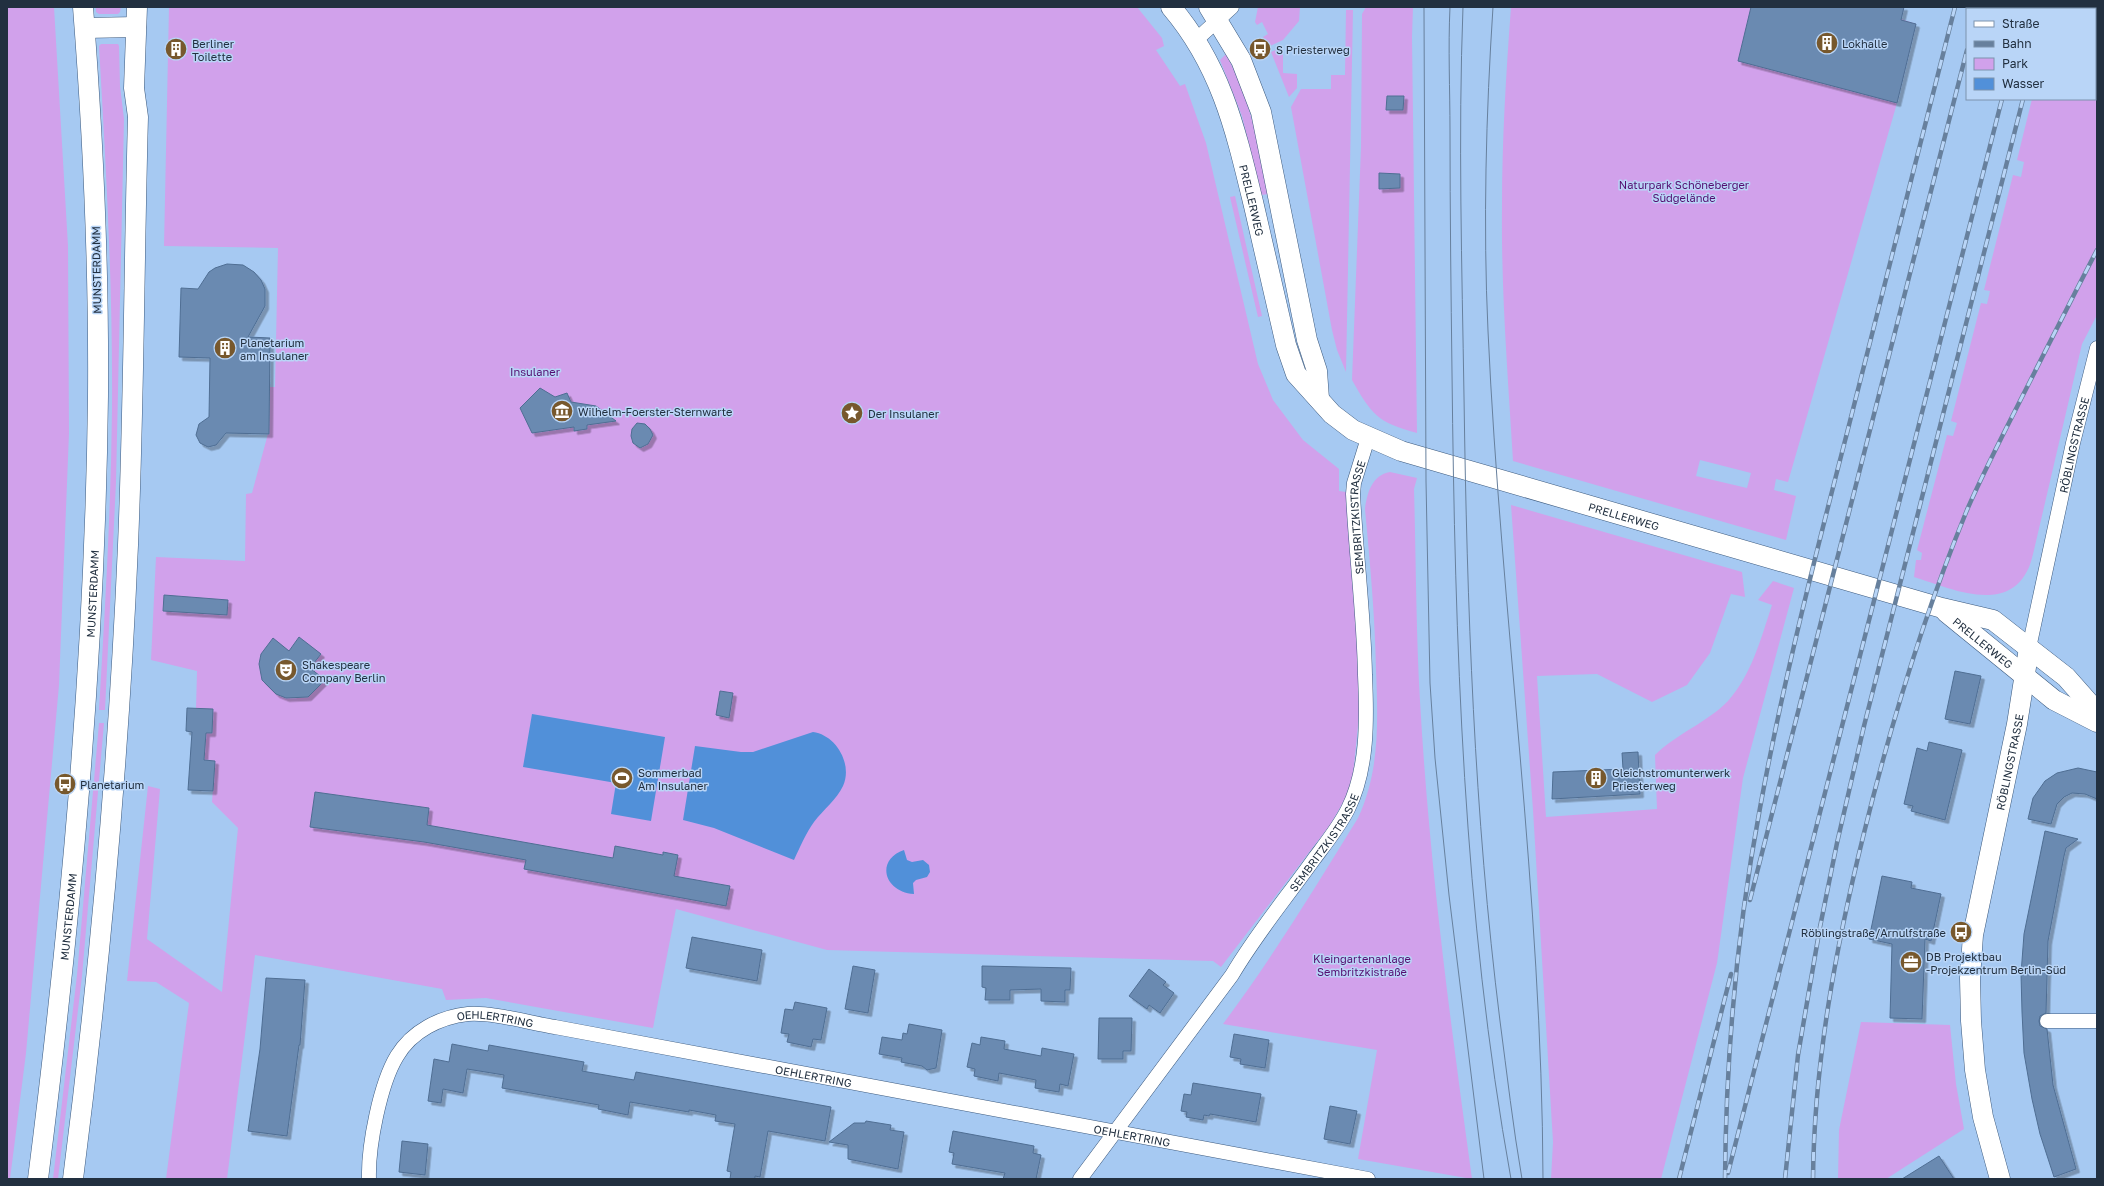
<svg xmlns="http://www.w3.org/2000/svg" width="2104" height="1186" font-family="'Golos Text',sans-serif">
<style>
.green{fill:#d1a1eb;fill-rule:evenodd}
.water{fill:#5190d9}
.building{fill:#6a8ab1;stroke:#4f6e93;filter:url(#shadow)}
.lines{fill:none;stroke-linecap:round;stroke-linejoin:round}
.street-casing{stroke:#3b597d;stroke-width:15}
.secondary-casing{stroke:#3b597d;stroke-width:21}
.street{stroke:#fff;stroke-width:14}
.secondary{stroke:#fff;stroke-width:20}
.tram{stroke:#67809d;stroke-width:1}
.rail-casing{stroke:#67809d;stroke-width:4.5}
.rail{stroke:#b9d5f7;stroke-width:3;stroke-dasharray:9;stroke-linecap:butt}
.labels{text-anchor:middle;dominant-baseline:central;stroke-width:3;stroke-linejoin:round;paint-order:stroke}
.poi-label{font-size:11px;fill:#223040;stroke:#b9d5f7;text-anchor:start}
.park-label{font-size:11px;fill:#550e71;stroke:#b9d5f7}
.street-label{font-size:11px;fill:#223040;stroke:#b9d5f7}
</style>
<defs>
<filter id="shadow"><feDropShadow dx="3.5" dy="3.5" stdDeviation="0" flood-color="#0004"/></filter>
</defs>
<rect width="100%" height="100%" fill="#a6c9f2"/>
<path class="green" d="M 7,7 L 54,7 L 68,246 L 69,433 L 59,685 L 26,1053 L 10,1179 L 7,1179 Z
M 96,7 L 121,7 L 120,12 L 118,14 L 99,14 L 96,12 Z
M 169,7 L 1137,7 L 1162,38 L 1164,46 L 1156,50 L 1180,86 L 1185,84 L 1206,143 L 1258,364 L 1273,400 L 1303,440 L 1339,469 L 1339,491 L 1346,492 L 1355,594 L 1360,705 L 1353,776 L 1348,794 L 1330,825 L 1221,967 L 1213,961 L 827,950 L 676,909 L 653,1028 L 486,998 L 446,1000 L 442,989 L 255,955 L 227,1179 L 166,1179 L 189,1003 L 156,982 L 127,981 L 148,786 L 160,789 L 147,939 L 222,992 L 238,828 L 212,802 L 215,761 L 204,760 L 206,733 L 212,733 L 213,710 L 196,709 L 197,671 L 151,660 L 156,557 L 245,561 L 246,494 L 252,493 L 269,430 L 270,387 L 275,387 L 278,248 L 164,246 Z
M 1258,7 L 1300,7 L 1299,21 L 1283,40 L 1268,47 L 1263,37 L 1268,34 L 1262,22 L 1257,25 L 1255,22 Z
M 1366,7 L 1413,7 L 1412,37 L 1417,433 C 1377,422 1372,415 1352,380 L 1361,147 L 1362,14 Z
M 1511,7 L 1904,7 L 1901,19 L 1916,24 L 1897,103 L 1788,482 L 1776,479 L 1774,490 L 1796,496 L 1786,540 L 1513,461 C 1508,377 1501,292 1502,207 C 1502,140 1506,74 1511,7 ZM 1700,460 L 1751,473 L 1747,488 L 1696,476 Z
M 2055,7 L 2097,7 L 2097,315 L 2082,344 L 2034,550 C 2032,558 2030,567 2026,573 C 2003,614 1947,587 1914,577 L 1916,560 L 1921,560 L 1922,553 L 1917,550 L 1947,435 L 1953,436 L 1957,423 L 1951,421 L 1981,303 L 1987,304 L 1990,291 L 1984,290 L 2013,175 L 2021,177 L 2024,162 L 2017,160 L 2032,99 L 2095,99 L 2095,9 L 2055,9 Z
M 1346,10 L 1353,10 L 1346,372 L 1337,350 L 1332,330 L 1291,107 L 1301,89 L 1331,89 L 1331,75 L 1345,75 Z
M 101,44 L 118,44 L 119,46 L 120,86 L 124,119 L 116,482 L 105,710 L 99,710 C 105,610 111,510 112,410 C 113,288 106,167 99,46 Z
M 1283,47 L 1283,73 L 1297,74 L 1297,88 L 1289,97 L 1271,52 Z
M 1226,54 C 1250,99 1259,145 1269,194 L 1261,195 L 1242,116 L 1220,60 Z
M 1235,196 L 1262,316 L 1258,317 L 1230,197 Z
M 1390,472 L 1417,478 L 1414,489 C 1416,559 1416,631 1420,701 C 1429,861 1450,1020 1472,1179 L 1358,1159 L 1377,1050 L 1223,1024 C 1272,958 1315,888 1358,818 C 1380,771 1378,721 1376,669 C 1375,616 1370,563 1365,509 C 1367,493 1372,475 1390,472 Z
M 1511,505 L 1742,572 L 1745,597 L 1731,594 L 1710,653 L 1687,685 L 1652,702 L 1597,674 L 1537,676 L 1546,817 L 1657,809 L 1655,755 C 1676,734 1708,722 1728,701 C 1752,674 1761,638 1772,605 L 1758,600 L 1773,581 L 1794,588 L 1743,778 L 1717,963 L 1661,1179 L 1551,1179 L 1553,1142 L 1533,810 Z
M 99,723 L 104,723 L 82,976 L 58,1179 L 53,1179 L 77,975 Z
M 1861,1022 L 1950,1025 L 1956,1084 L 1964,1129 L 1886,1179 L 1838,1179 L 1839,1130 Z"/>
<path class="water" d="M 532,714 L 665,737 L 651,821 L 611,814 L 616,783 L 523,767 Z
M 813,732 C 836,735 853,764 843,786 C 837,799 823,810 814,822 C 806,833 800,847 794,860 L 714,828 L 683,820 L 695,746 L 741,752 L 753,752 Z
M 904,850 L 907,860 L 912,862 L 923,860 L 929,865 L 930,872 L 927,877 L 916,880 L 913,883 L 914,894 C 884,892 875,860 904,850 Z"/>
<path class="building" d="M 1751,7 L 1904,7 L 1901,20 L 1916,24 L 1897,103 L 1738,61 Z
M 1387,96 L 1404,96 L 1403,110 L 1386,110 Z
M 1379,173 L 1400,174 L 1400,188 L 1379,189 Z
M 227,264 L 243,265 L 254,272 L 261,280 L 265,289 L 265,306 L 248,337 L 270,338 L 269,434 L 226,433 L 216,445 L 208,447 L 200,443 L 196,435 L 199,424 L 209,417 L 210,358 L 179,357 L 181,288 L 198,289 L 209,272 L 215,268 Z
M 540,388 L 555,397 L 567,393 L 571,402 L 596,406 L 616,421 L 587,425 L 587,429 L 574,431 L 574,427 L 532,433 L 520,408 Z
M 637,423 L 645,424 L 650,429 L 653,435 L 648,444 L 640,448 L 633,443 L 631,436 L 632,429 Z
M 164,595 L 228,600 L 227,615 L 163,611 Z
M 299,637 L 321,654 L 310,668 L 325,680 L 308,697 L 286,698 L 276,694 L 262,680 L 259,664 L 261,654 L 273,638 L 289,651 Z
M 1955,671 L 1981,676 L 1970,724 L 1945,719 Z
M 720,691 L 733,693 L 729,718 L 716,715 Z
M 187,708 L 213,709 L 212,733 L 206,733 L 204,760 L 215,761 L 213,791 L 188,790 L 192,732 L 186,731 Z
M 1929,742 L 1962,750 L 1945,820 L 1911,811 L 1913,806 L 1904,804 L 1917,748 L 1927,751 Z
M 1638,752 L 1640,794 L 1552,799 L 1553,772 L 1623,769 L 1622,753 Z
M 2078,768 L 2097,772 L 2097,799 L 2085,794 L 2072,793 L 2064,797 L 2057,804 L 2051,824 L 2028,819 L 2033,798 L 2045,781 L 2057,773 Z
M 315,792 L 429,808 L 427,825 L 613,858 L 615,846 L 663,855 L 663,852 L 678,855 L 674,876 L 730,886 L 726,906 L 524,869 L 526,860 L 424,842 L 310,827 Z
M 2045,831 L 2078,839 L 2066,848 L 2064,856 L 2048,941 L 2046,1013 L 2040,1016 L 2039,1021 L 2040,1026 L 2047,1029 L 2053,1085 L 2076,1169 L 2054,1177 L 2040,1134 L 2032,1099 L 2024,1053 L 2022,1012 L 2021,974 L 2024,934 Z
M 1882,876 L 1912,882 L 1911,888 L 1941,894 L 1931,941 L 1925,939 L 1922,1019 L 1890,1018 L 1892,944 L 1869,939 Z
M 692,937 L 762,950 L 757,981 L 686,968 Z
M 853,966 L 875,970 L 868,1013 L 845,1009 Z
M 982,966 L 1071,968 L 1070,990 L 1065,990 L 1065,1002 L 1041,1001 L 1041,989 L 1010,990 L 1010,1000 L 985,1000 L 986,988 L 982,987 Z
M 1149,969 L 1166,982 L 1163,985 L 1174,993 L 1160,1013 L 1149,1005 L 1147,1009 L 1129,996 Z
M 266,978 L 305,980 L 300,1045 L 299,1045 L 287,1136 L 248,1131 L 260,1049 Z
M 795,1002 L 827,1008 L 821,1040 L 813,1039 L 811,1047 L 787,1042 L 789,1034 L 781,1033 L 785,1009 L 793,1010 Z
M 1099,1018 L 1132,1018 L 1131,1051 L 1123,1051 L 1123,1059 L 1098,1059 Z
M 909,1024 L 942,1030 L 936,1068 L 927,1070 L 922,1066 L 901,1062 L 902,1058 L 879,1054 L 882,1037 L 902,1040 L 903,1033 L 907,1034 Z
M 1234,1034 L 1269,1040 L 1265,1068 L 1240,1064 L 1241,1059 L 1230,1057 Z
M 981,1037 L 1005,1041 L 1004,1049 L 1041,1056 L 1042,1048 L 1074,1054 L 1068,1086 L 1060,1084 L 1059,1092 L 1035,1088 L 1036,1080 L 999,1073 L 998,1081 L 974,1076 L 975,1069 L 967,1067 L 972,1043 L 980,1045 Z
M 452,1044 L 488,1051 L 489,1045 L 584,1062 L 582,1071 L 634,1080 L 636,1072 L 831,1107 L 825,1141 L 768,1131 L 760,1177 L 755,1176 L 755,1179 L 730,1179 L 731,1172 L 727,1171 L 735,1124 L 715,1121 L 716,1115 L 689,1110 L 689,1112 L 630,1102 L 628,1115 L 598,1109 L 599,1105 L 502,1088 L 504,1075 L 467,1069 L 463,1093 L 443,1089 L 441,1103 L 428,1101 L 434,1059 L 449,1062 Z
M 1193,1083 L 1261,1094 L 1256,1122 L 1210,1114 L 1209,1116 L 1204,1115 L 1203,1120 L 1186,1117 L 1187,1112 L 1181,1111 L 1184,1094 L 1191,1095 Z
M 1330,1106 L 1357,1111 L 1350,1144 L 1324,1139 Z
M 866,1121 L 891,1125 L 890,1130 L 904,1132 L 898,1169 L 848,1159 L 848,1145 L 829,1142 L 854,1123 L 865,1123 Z
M 953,1131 L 1034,1146 L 1033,1153 L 1041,1155 L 1036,1179 L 1003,1179 L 1005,1173 L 952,1164 L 954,1153 L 949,1152 Z
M 402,1141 L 428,1144 L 425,1175 L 399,1172 Z
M 1939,1156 L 1954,1179 L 1902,1179 Z"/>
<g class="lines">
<g class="street-casing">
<g id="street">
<path d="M 1196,40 L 1232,7"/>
<path id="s1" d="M 2029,648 L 2073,443 L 2097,348"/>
<path d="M 2047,1021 L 2097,1021"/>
<path id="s2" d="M 369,1179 C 368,1146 380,1084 397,1056 C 412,1031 440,1017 468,1014 C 492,1012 530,1023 555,1027 L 1368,1179"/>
<path id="s3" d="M 1080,1179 L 1232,975 C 1256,934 1287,897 1314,859 C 1326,843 1339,827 1348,809 C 1368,769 1367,719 1365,675 C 1364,615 1356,555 1353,494 L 1354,483 L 1368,438"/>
</g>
</g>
<g class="secondary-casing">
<g id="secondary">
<path id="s4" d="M 1171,7 C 1222,67 1236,132 1254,206 C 1265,252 1275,299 1286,345 L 1296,374 L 1332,414 L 1353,430 L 1401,451 L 1942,608 L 1993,620 L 2066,677 L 2097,712"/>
<path d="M 1209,7 L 1241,60 L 1261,112 L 1307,340 L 1317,371 L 1319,399"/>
<path d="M 85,28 L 136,27"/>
<path id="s5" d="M 1946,612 L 2054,700 L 2097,722"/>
<path id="s6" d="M 38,1179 C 71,919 95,658 98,396 C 99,267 93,136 83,7"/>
<path d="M 73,1179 C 100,968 119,757 128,545 C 134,402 134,260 138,117 L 134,88 L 137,7"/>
<path id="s7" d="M 2000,1179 L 1983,1117 L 1975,1070 L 1971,1021 L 1970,978 L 1973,935 L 2017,724 L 2029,648"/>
</g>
</g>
<use href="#street" class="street"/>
<use href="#secondary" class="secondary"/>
<path class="tram" d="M 1424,7 L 1426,481 L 1430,683 L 1435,758 L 1449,895 L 1484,1179
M 1450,7 C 1448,48 1450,90 1450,131 C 1450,212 1451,292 1452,373 C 1455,642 1463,914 1511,1179
M 1463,7 C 1458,137 1462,267 1464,397 C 1467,605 1474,814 1500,1021 C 1507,1074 1513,1127 1522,1179
M 1493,7 C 1486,114 1483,224 1488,331 C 1501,614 1542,896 1543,1179"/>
<g class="rail-casing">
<path id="rail" d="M 1977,9 L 1978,7
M 2025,9 L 2026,7
M 2046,9 L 2047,7
M 1750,900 L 1967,50
M 1728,1173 L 2002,99
M 1679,1179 L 1731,974
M 1725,1179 C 1726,1055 1737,930 1760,808 C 1783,682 1815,557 1847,433 C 1883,291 1919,149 1955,7
M 1785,1179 L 1798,1055 L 1820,927 L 1837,843 L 1864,726 L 2023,99
M 1813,1179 C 1814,1063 1836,946 1864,833 C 1891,723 1924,615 1967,510 C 1984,471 2004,433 2023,395 C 2048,346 2072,298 2097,250"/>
</g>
<use href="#rail" class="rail"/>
</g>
<defs>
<g id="building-disc" transform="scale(1.15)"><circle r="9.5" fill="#77582d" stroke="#b9d5f7"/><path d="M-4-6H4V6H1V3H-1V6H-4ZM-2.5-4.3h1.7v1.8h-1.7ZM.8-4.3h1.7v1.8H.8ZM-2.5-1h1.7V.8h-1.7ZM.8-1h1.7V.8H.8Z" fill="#fff"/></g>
<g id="bus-disc" transform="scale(1.15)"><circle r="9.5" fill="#77582d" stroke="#b9d5f7"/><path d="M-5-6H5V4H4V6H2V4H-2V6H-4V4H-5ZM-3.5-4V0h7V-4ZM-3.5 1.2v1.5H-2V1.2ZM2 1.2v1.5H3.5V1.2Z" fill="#fff"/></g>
<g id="museum-disc" transform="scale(1.15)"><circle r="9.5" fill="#77582d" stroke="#b9d5f7"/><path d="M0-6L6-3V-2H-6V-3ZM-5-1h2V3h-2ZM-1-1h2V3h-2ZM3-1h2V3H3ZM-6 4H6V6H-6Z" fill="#fff"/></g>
<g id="sight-disc" transform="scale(1.15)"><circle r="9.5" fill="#77582d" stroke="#b9d5f7"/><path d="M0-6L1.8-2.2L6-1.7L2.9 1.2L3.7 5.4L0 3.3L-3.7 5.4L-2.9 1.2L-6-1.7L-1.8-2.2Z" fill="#fff"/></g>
<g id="theatre-disc" transform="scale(1.15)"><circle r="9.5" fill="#77582d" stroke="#b9d5f7"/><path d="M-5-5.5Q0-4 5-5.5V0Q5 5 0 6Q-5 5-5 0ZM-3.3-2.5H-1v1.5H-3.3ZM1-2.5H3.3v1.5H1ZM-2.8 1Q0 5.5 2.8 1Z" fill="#fff"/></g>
<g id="stadium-disc" transform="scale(1.15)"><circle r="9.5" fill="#77582d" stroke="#b9d5f7"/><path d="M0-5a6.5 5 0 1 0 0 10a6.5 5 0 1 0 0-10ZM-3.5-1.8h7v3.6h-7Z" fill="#fff"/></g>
<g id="office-disc" transform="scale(1.15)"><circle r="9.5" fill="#77582d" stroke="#b9d5f7"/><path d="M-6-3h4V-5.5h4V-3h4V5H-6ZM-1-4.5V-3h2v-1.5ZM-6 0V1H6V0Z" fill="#fff"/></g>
</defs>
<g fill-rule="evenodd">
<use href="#building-disc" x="1827" y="43"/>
<use href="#building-disc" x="176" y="49"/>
<use href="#bus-disc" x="1260" y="49"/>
<use href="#building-disc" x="225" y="348"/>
<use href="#museum-disc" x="562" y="411"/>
<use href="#sight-disc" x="852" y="413"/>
<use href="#theatre-disc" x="286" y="670"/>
<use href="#stadium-disc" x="622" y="778"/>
<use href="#building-disc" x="1596" y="778"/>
<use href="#bus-disc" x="65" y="784"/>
<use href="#bus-disc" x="1961" y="932"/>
<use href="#office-disc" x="1911" y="962"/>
</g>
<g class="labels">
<g class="poi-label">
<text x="192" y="43">Berliner<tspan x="192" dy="13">Toilette</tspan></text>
<text x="1842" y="43">Lokhalle</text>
<text x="1276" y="49">S Priesterweg</text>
<text x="240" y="342">Planetarium<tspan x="240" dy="13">am Insulaner</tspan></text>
<text x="578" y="411">Wilhelm-Foerster-Sternwarte</text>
<text x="868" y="413">Der Insulaner</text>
<text x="302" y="664">Shakespeare<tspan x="302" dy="13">Company Berlin</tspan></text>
<text x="638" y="772">Sommerbad<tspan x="638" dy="13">Am Insulaner</tspan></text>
<text x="1612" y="772">Gleichstromunterwerk<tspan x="1612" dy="13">Priesterweg</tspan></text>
<text x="80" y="784">Planetarium</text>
<text x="1946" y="932" text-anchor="end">Röblingstraße/Arnulfstraße</text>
<text x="1926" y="956">DB Projektbau<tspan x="1926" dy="13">-Projekzentrum Berlin-Süd</tspan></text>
</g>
<g class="park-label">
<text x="1684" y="184">Naturpark Schöneberger<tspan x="1684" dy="13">Südgelände</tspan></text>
<text x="535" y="371">Insulaner</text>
<text x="1362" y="958">Kleingartenanlage<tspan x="1362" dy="13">Sembritzkistraße</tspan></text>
</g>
<g class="street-label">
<text stroke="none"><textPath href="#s4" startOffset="212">PRELLERWEG</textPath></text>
<text transform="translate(96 270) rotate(-91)">MUNSTERDAMM</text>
<text stroke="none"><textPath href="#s1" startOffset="208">RÖBLINGSTRASSE</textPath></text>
<text stroke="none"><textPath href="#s4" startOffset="756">PRELLERWEG</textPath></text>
<text stroke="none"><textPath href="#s3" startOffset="752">SEMBRITZKISTRASSE</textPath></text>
<text stroke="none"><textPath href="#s6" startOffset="588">MUNSTERDAMM</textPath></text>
<text stroke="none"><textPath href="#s5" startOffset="48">PRELLERWEG</textPath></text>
<text stroke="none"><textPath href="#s7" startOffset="424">RÖBLINGSTRASSE</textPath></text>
<text stroke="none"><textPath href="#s3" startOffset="416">SEMBRITZKISTRASSE</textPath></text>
<text stroke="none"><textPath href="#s6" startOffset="264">MUNSTERDAMM</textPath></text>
<text stroke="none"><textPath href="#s2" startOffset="240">OEHLERTRING</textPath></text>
<text stroke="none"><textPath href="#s2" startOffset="564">OEHLERTRING</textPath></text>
<text stroke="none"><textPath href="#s2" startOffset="888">OEHLERTRING</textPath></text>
</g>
</g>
<rect width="2104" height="1186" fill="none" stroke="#223040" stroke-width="16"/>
<rect x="1966" y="8" width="130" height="92" fill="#b9d5f7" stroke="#7d93ae"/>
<rect x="1974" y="21" width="20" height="6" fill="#ffffff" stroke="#7d93ae"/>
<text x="2002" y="28" font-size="12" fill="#223040">Straße</text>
<rect x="1974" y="41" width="20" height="6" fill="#67809d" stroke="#7d93ae"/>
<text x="2002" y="48" font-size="12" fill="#223040">Bahn</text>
<rect x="1974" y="58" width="20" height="12" fill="#d1a1eb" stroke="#7d93ae"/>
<text x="2002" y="68" font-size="12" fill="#223040">Park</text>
<rect x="1974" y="78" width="20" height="12" fill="#5190d9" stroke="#7d93ae"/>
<text x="2002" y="88" font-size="12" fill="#223040">Wasser</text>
</svg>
